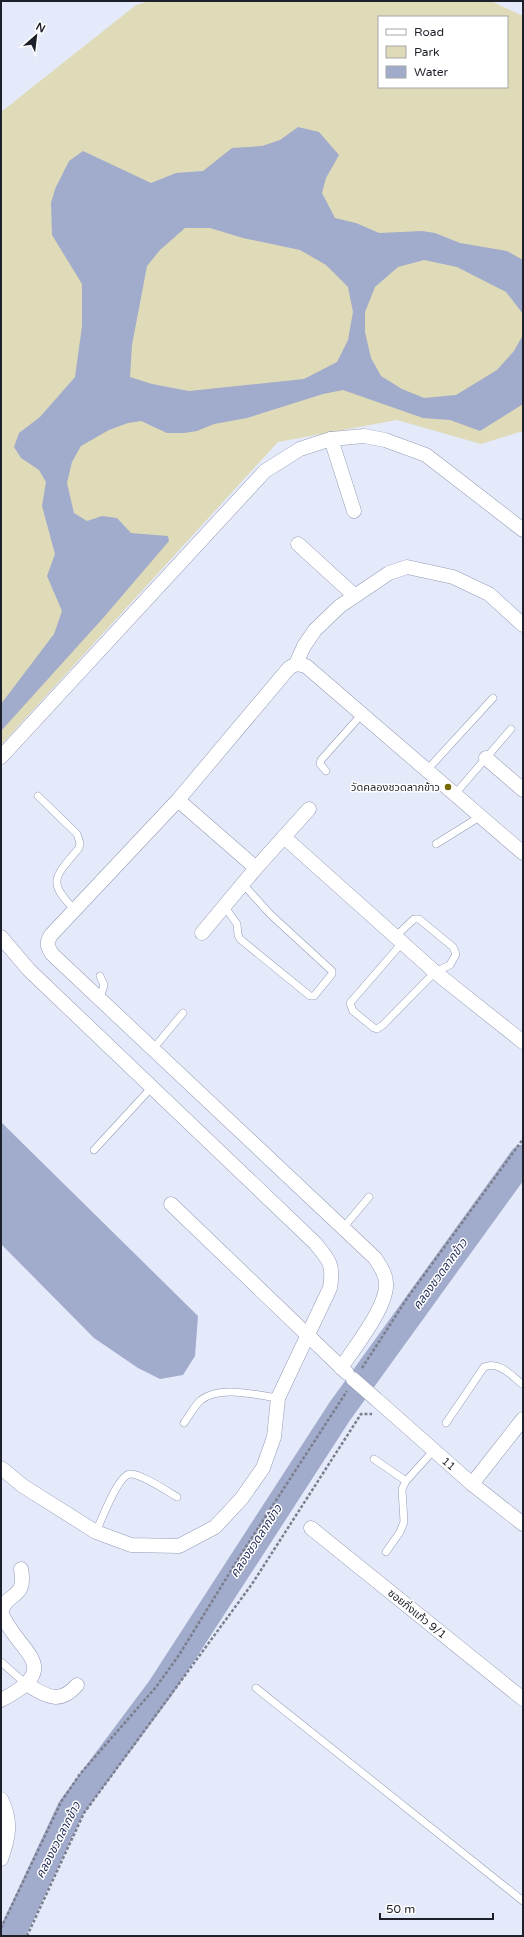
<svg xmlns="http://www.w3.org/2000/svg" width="524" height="1937" font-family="'Varela Round','Noto Sans Thai',sans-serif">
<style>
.green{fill:#dfdbb8;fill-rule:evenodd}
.water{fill:#a1abcc;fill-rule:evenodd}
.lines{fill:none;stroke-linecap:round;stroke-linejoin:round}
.river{stroke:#a1abcc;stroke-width:27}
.lane-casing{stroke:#939bb6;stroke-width:8}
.street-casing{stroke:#939bb6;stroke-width:15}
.path{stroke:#7b7e8c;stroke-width:2.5;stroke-dasharray:3 2;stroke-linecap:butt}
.lane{stroke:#fff;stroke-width:7}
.street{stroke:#fff;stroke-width:14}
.street-bridge-casing{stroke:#939bb6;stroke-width:15;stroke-linecap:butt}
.street-bridge{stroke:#fff;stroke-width:14}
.poi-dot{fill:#756a02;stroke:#fff;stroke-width:1.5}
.labels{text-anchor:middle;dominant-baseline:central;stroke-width:3;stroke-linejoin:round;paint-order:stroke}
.poi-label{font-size:11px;fill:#1d202a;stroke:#fff;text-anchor:end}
.street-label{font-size:11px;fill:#1d202a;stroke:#fff}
.water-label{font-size:12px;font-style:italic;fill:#252f5b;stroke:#fff}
</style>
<rect width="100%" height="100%" fill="#e5eafb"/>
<path class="green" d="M 149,1 L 491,1 L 523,16 L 523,431 L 481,444 L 397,420 L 278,442 L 1,745 L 1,112 L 136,5 ZM 379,17 L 507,17 L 507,87 L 379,87 Z"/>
<path class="water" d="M 298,127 L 319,132 L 339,155 L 326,178 L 322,193 L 335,218 L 356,223 L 379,233 L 422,231 L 435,233 L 460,243 L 507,251 L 523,260 L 523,314 L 506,292 L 457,267 L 424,260 L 398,267 L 375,287 L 365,312 L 365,332 L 371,358 L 381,376 L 402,389 L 424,398 L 456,395 L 497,370 L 514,351 L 523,335 L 523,404 L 480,431 L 450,420 L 423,418 L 343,390 L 323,394 L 247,418 L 214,424 L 197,431 L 184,433 L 167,433 L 141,421 L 128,423 L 109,430 L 81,446 L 72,462 L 67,483 L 74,513 L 87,521 L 102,516 L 117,518 L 131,533 L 168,536 L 169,541 L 104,617 L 1,731 L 1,704 L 54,634 L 62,611 L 47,576 L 55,554 L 42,506 L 46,482 L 39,470 L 21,458 L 14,447 L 19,433 L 40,417 L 75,377 L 82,326 L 82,284 L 52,235 L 51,203 L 55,189 L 69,161 L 83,151 L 151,183 L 176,173 L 203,171 L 232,148 L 262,146 L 280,140 ZM 185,228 L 210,228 L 243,238 L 300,250 L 326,265 L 348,287 L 353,312 L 348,340 L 337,362 L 304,379 L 189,391 L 152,384 L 130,377 L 132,345 L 147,266 L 160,250 Z
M 1,1122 L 198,1316 L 195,1356 L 183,1375 L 160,1379 L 138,1368 L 94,1338 L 1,1244 Z"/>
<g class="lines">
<path class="river" d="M 11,1936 L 71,1808 L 160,1689 L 340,1411 L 523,1158"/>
<g class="lane-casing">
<path id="lane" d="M 427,770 L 493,698
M 326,771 L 320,764 L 321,760 L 362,714
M 455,794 L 511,729
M 38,796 L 77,834 L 80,843 L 79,848 C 55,877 46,881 75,910
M 436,844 L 481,816
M 224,906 L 237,924 L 238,935 L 240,939 L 310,996 L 314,996 L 332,974 L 332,971 L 270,914 L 243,884
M 395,937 L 414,919 L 419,919 L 453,947 L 456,954 L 450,965 L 435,972 L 383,1025 L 377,1029 L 374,1028 L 353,1011 L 350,1003 L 402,943
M 100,998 L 104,985 L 100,976
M 153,1049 L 183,1013
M 94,1150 L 152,1087
M 343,1228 L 369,1197
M 184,1423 C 190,1415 194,1406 201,1400 C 220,1385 256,1395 278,1398
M 446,1423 L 484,1367 C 499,1361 511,1375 522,1384
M 374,1459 L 406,1481
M 96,1532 C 101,1521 118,1475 130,1474 C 140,1473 167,1491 177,1497
M 386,1552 L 400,1532 L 404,1522 L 402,1489 L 406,1481 L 434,1450
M 1,1662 L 26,1684
M 256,1688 L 523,1901"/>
</g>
<g class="street-casing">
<g id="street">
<path d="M 331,439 L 354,511"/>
<path d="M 298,544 L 355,596"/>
<path d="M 296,664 L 306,666 L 523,853"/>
<path d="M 1,757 L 265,471 L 300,449 L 331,439 L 364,436 L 385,440 L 426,455 L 523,530"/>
<path d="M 486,758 L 523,790"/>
<path d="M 178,800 L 256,868"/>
<path d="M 284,837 L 435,972 L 523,1042"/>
<path d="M 202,933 L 256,868 L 309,809"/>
<path d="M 1,937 L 29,970 L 315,1243 C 329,1260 334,1264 330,1288 L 278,1398 L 274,1437 L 263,1468 L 242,1498 L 215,1527 L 179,1546 L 131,1545 L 96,1532 L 23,1486 L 1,1468"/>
<path d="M 171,1204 L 347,1373"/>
<path d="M 341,1368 C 354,1348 388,1306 386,1283 C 386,1274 380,1266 375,1258 L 52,954 C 47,946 46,943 51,935 L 178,800 L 289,668 L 296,664 L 304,646 L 315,630 L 340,606 L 389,573 L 407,567 L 453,577 L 489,594 L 523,625"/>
<path id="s1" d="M 377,1400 L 472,1484 L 523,1524"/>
<path d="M 472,1484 L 523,1419"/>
<path d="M 311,1528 L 523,1699"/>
<path d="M 1,1612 C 17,1653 67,1666 1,1700"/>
<path d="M 1,1612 C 7,1591 27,1600 21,1569"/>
<path d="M 26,1684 C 45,1695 59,1706 77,1685"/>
<path d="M 1,1799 C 12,1821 9,1837 1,1859"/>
</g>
</g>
<path class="path" d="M 362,1368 L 408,1297 L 523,1139
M 1,1928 L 61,1802 L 80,1774 L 156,1687 L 179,1655 L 240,1556 L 347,1391
M 27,1936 L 84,1813 L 252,1584 L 361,1414 L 372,1414"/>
<use href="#lane" class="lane"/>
<use href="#street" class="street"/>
<g class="street-bridge-casing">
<path id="street-bridge" d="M 353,1379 L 377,1400"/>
</g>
<use href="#street-bridge" class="street-bridge"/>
</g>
<circle class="poi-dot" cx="448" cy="787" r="4"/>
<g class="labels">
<g class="poi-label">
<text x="440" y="787">วัดคลองชวดลากข้าว</text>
</g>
<g class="street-label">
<text stroke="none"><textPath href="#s1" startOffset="96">11</textPath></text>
<text transform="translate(417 1614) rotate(39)">ซอยกิ่งแก้ว 9/1</text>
</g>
<g class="water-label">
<text transform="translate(440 1274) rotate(-54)">คลองชวดลากข้าว</text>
<text transform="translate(256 1541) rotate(-57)">คลองชวดลากข้าว</text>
<text transform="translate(58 1840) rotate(-63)">คลองชวดลากข้าว</text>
</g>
</g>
<rect width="524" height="1937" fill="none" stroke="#1d202a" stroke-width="4"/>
<rect x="378" y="16" width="130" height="72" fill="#ffffff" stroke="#a5a6aa"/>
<rect x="386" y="29" width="20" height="6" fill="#ffffff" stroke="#a5a6aa"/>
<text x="414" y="36" font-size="12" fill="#1d202a">Road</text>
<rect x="386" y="46" width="20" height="12" fill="#dfdbb8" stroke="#a5a6aa"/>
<text x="414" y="56" font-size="12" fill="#1d202a">Park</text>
<rect x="386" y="66" width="20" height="12" fill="#a1abcc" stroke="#a5a6aa"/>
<text x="414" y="76" font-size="12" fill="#1d202a">Water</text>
<g transform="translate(36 36) rotate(28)" stroke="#ffffff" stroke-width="3" paint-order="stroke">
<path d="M0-3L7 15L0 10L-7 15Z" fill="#1d202a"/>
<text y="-6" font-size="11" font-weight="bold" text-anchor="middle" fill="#1d202a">N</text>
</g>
<path d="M380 1913v6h113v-6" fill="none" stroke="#1d202a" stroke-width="2"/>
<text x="386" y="1913" font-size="12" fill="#1d202a" stroke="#ffffff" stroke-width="3" paint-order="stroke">50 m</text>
</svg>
